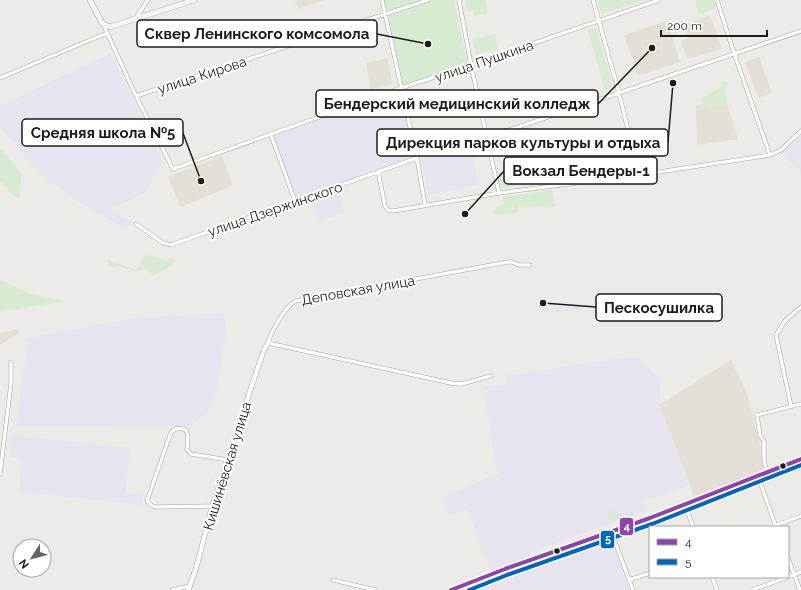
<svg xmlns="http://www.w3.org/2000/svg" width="801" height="590" font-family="Raleway,sans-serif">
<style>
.built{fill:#e3dfd5}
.industrial{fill:#e8e4ef}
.green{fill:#d7ead2}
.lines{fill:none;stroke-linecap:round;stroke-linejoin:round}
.minor-casing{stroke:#a6a5a1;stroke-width:4.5}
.tertiary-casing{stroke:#a6a5a1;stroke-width:5.5}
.secondary-casing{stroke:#a6a5a1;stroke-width:6}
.primary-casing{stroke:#bcacad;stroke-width:6}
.minor{stroke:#fcfcfb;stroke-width:3.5}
.tertiary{stroke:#fcfcfb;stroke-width:4.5}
.secondary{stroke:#f7f4f4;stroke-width:5}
.primary{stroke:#f3eaeb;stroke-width:5.5}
.bus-1-casing{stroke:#fff;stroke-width:7}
.bus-2-casing{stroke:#fff;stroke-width:7}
.bus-1{stroke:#8e44ad;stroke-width:4}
.bus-2{stroke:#0065bd;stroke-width:4}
.bus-dot{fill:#1d1c19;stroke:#fff;stroke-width:1.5}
.labels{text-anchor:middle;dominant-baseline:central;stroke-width:4;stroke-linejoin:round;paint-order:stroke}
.street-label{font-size:14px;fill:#1d1c19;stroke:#fff}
.leader{fill:none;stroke:#1d1c19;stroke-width:1.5}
.callout-dot{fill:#1d1c19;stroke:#fff;stroke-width:1.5}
.callout{fill:#fff;stroke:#1d1c19;stroke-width:1.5}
.callout-label{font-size:15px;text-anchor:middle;font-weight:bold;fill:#1d1c19}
.line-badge{stroke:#fff;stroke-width:1.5}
.badge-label{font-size:11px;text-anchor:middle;font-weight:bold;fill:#fff}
</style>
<rect width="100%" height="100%" fill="#edebe7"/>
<path class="built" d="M 295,0 L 324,0 L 298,9 Z
M 710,15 L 722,49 L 687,59 L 681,41 L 689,38 L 684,25 Z
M 667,21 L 680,62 L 638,76 L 624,35 Z
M 759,57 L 772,93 L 758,98 L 745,62 Z
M 387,58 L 393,84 L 371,89 L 366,63 Z
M 725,98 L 738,139 L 697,145 L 696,105 Z
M 222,156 L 233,185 L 181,207 L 168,177 Z
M 18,329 L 19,333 L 0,345 L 0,333 Z
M 731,360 L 747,394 L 761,451 L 763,471 L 694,496 L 659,405 Z"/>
<path class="industrial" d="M 111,53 L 163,162 L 154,175 L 144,193 L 111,209 L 132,222 L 127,229 L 76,201 L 51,183 L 27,159 L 0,126 L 0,106 Z
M 401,88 L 417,158 L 295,201 L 271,135 Z
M 801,132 L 801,173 L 797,168 L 779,152 Z
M 470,142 L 478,185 L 428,195 L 420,152 Z
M 339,193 L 345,213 L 319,221 L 313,202 Z
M 582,305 L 583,311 L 542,312 L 542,308 Z
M 224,313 L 226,329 L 214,406 L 191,426 L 16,427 L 28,338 L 134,318 Z
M 635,356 L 661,379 L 659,405 L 690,485 L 643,502 L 646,511 L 529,553 L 531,560 L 492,574 L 467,509 L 449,516 L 441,497 L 500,473 L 495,460 L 483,387 L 506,384 L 505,376 Z
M 12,435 L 130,448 L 126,492 L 144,494 L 142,505 L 19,492 L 22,459 L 10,457 Z
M 610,535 L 630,590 L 462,590 Z"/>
<path class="green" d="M 382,0 L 428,0 L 385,15 Z
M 433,0 L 454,0 L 467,63 L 463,66 L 403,85 L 402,83 L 388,20 L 388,16 Z
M 465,0 L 485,0 L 488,13 L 474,16 L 473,11 L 468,12 Z
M 597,0 L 644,0 L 602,14 Z
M 694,0 L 717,0 L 719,7 L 699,14 Z
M 596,28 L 613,88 L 605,90 L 588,30 Z
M 495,34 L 498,49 L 476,54 L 472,39 Z
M 723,81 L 726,81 L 728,83 L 725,94 L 728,105 L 709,107 L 706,102 L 702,103 L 701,101 L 701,99 L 719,88 Z
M 0,148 C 5,154 18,167 21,174 C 22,181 19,187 21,194 L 19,198 L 13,195 L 0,180 Z
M 525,169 L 527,180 L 537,178 L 538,183 L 501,188 L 499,173 Z
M 552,190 L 555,207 L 518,206 L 518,212 L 515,213 L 496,215 L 494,212 L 495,208 L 504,204 L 502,197 Z
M 150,255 L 166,261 L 170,258 L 176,260 L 168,268 L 152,276 L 151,276 L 148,268 L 136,272 L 121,266 L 113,268 L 108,264 L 107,259 C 116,264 126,265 136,270 L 139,266 L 144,256 Z
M 0,280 L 31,294 L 67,302 L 0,311 Z
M 610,508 L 614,511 L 615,514 L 617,513 L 622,515 L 629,513 L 632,515 L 623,522 L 610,521 L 607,517 L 606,511 Z"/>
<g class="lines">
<g class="minor-casing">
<path id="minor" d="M 382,0 L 417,158 L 425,205
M 459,0 L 471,65 L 499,193
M 593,0 L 619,93 L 639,175
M 717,0 L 734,53 L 770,155
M 135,19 L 148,0
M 103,24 L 136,96 L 173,169 L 401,88 L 471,65 L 659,0
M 0,78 L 107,33
M 136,96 L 428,0
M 271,135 L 295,201
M 487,135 L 509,130 L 548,117 L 801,31
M 378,171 L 385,206 L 388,210 L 393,211 L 499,193 L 639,175 L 770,155 L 781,150 L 801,131
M 136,224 L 163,243 L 171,245 L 417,158
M 491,376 L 461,384 L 451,383 L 268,343 C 271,332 286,305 296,301 L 508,262 L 512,262 L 519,265 L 530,265
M 791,406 L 776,335 L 785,321 L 801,307
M 767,472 L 764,460 L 764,441 L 760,436 L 757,415 L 801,404
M 0,474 L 11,383 L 11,362
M 758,476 L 776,527
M 685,504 L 693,527
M 213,506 L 157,507 L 152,506 L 147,501 L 170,435 C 173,428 179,427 186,430 L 188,436 L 187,449 L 191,454 L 228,460
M 772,527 L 801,516
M 611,531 L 633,590
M 788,558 L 800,590
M 712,577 L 717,590
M 788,577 L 801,572
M 333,580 L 375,590
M 629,580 L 650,573
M 172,590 L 190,586
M 752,590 L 788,577"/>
</g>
<g class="tertiary-casing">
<path id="tertiary" d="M 188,590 C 200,563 204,533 213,505 C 230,453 246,401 264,350 L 268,343"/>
</g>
<g class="secondary-casing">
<path id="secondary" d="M 90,0 L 102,23 L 110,27 L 194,0"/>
</g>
<g class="primary-casing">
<path id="primary" d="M 451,590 L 505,569 L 650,518 L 801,459"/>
</g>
<use href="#minor" class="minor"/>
<use href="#tertiary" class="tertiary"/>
<use href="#secondary" class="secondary"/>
<use href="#primary" class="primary"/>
<g class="bus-1-casing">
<path id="bus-1" d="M 451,590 L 505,569 L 650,518 L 801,459"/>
</g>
<g class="bus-2-casing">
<path id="bus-2" d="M 469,590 L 507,575 L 652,524 L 801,465"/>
</g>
<use href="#bus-1" class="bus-1"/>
<use href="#bus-2" class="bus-2"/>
</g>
<g class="bus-dot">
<circle cx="783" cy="466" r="3.5"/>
<circle cx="557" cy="551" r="3.5"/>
</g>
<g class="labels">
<g class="street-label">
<text transform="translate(484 61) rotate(-19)">улица Пушкина</text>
<text transform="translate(202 75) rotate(-18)">улица Кирова</text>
<text transform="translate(275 209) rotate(-19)">улица Дзержинского</text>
<text transform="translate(358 290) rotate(-10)">Деповская улица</text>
<text transform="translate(227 466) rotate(-73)">Кишинёвская улица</text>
</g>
</g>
<path class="leader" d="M428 44L377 34M652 48L598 104M201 181L183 133M673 83L668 142M465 214L504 171M543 303L596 307"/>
<g class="callout-dot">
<circle cx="428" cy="44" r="4"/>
<circle cx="652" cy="48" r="4"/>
<circle cx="201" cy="181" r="4"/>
<circle cx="673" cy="83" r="4"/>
<circle cx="465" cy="214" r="4"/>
<circle cx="543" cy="303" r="4"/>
</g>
<g class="callout">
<rect x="137" y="20" width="240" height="27" rx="4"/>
<rect x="316" y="90" width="282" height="27" rx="4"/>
<rect x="22" y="119" width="161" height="27" rx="4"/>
<rect x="377" y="129" width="291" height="27" rx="4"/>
<rect x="504" y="157" width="153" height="27" rx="4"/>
<rect x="596" y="294" width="126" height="27" rx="4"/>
</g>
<g class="callout-label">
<text x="257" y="39">Сквер Ленинского комсомола</text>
<text x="457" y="109">Бендерский медицинский колледж</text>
<text x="103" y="138">Средняя школа №5</text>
<text x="523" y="148">Дирекция парков культуры и отдыха</text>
<text x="581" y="176">Вокзал Бендеры-1</text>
<text x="659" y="313">Пескосушилка</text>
</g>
<g class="line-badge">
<rect x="619" y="517" width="15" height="19" rx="4" fill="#8e44ad"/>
<rect x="600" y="530" width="15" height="19" rx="4" fill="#0065bd"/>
</g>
<g class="badge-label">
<text x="627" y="530">4</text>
<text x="608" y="543">5</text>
</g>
<rect x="649" y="526" width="140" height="52" fill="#ffffff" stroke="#a5a4a3"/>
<rect x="657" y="539" width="20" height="6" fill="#8e44ad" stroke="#a5a4a3"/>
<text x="685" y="546" font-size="12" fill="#1d1c19">4</text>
<rect x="657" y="559" width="20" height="6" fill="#0065bd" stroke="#a5a4a3"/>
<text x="685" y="566" font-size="12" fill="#1d1c19">5</text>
<g transform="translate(32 558) rotate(234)"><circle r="19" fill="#ffffff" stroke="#a5a4a3"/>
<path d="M0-3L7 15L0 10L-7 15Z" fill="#666461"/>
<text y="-6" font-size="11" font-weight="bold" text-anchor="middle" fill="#1d1c19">N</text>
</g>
<path d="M661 30v6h106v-6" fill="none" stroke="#1d1c19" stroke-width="2"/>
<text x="667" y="30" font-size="12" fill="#1d1c19" stroke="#ffffff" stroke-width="3" paint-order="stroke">200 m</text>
</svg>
